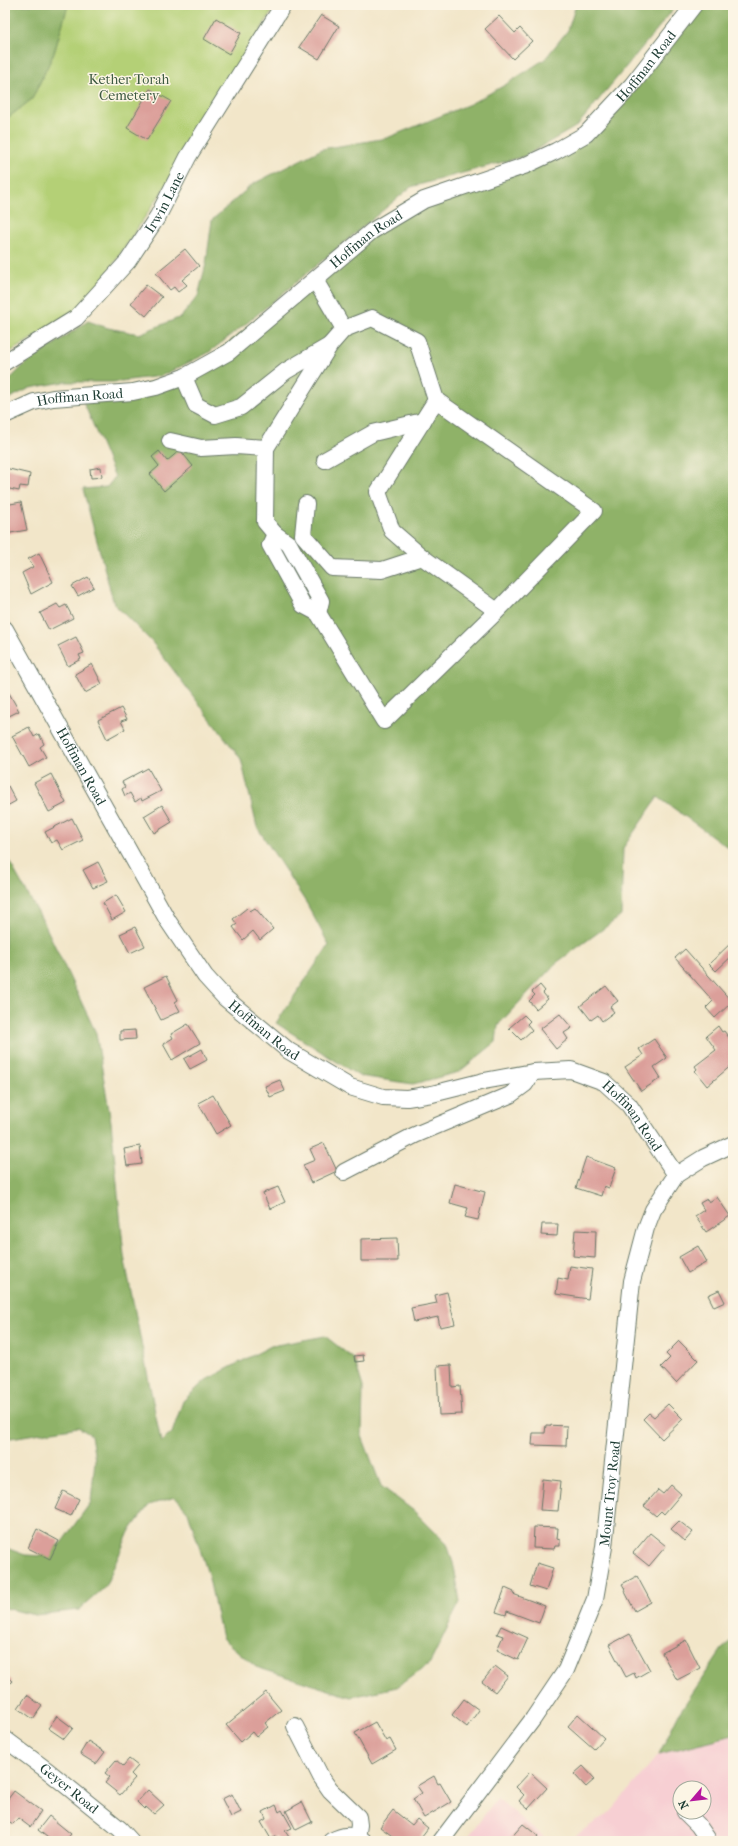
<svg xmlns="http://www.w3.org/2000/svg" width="738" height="1846" font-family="'IM FELL French Canon',serif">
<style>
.built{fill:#f7cfd3;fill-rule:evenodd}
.green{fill:#b4d076;stroke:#6a8655}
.forest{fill:#8fb267;stroke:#57784e}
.building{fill:#db9f9a}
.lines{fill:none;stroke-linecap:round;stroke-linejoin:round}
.minor-casing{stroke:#697868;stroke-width:18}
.minor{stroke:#fff;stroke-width:16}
.labels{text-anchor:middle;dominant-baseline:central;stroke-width:3;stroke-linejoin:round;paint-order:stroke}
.street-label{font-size:14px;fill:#1f3d34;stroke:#fcf5e5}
.park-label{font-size:14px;fill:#3d5a41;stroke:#fcf5e5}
</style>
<rect width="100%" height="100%" fill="#fcf5e5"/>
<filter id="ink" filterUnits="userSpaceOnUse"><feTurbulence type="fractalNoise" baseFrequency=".025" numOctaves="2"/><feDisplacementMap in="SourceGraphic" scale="8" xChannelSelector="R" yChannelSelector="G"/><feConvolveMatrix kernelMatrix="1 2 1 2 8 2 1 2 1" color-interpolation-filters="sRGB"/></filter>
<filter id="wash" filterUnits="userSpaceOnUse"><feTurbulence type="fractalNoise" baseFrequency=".012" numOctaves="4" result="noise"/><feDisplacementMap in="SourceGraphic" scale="16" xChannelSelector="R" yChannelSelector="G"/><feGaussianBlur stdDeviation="0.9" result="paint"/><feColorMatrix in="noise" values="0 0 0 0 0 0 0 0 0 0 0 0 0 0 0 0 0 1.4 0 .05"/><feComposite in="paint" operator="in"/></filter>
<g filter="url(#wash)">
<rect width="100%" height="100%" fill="#f2e6c9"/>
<path class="built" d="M 733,1735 L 733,1841 L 567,1841 L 610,1812 L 659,1754 ZM 680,1788 L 704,1788 L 704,1812 L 680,1812 Z
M 497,1798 L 549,1841 L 465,1841 Z"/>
<path class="green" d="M 68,5 L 276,5 L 161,193 L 102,281 L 75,312 L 5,355 L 5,120 L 32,99 L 54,53 Z"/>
<path class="forest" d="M 5,5 L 68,5 L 54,53 L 32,99 L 5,120 Z
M 576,5 L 677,5 L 577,126 L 525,156 L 411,187 L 247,323 L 208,353 L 161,376 L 113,382 L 64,382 L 30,388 L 6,400 L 6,383 L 24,365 L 88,321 L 108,328 L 139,334 L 181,317 L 198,296 L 206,264 L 212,220 L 253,184 L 322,149 L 387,138 L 470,104 L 505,85 L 545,59 L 568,30 Z
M 694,5 L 733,5 L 733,851 L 658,797 L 623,848 L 621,916 L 556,963 L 498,1025 L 496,1042 L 459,1072 L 413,1084 L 359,1076 L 276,1023 L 329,945 L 307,904 L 257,827 L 241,759 L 152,642 L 114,604 L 83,489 L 107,487 L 115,477 L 81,396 L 184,377 L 372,231 L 586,134 Z
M 5,854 L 44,923 L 96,1033 L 111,1122 L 124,1256 L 161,1442 L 172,1433 L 183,1401 L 206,1380 L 271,1346 L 325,1336 L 354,1359 L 363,1387 L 362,1436 L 381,1486 L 414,1511 L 447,1544 L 454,1566 L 460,1602 L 430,1663 L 397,1687 L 351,1697 L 256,1667 L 222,1638 L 208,1574 L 188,1512 L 175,1497 L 149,1505 L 129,1532 L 105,1587 L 79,1610 L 35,1615 L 5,1608 L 5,1549 L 9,1549 L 25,1555 L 44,1556 L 62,1542 L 91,1502 L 95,1460 L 91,1435 L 78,1427 L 11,1438 L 5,1437 Z
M 733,1640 L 733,1735 L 659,1754 L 679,1713 L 722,1649 Z"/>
<g id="blocks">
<path class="building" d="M 321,15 L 339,26 L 319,59 L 299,47 Z
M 499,16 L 515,33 L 520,28 L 532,41 L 513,59 L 485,29 Z
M 216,18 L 241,33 L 229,54 L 204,39 Z
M 150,89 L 171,101 L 147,140 L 127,128 Z
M 185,249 L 199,266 L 182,280 L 187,285 L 178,292 L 174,287 L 170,290 L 156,273 Z
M 146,285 L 162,297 L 146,316 L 131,303 Z
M 180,450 L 193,466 L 164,491 L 150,474 L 159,466 L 152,457 L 159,451 L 167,461 Z
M 101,467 L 102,477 L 91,478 L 90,469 Z
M 5,468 L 30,474 L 28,487 L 20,486 L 19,491 L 5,488 Z
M 21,502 L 27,530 L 5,534 L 5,505 Z
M 39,553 L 53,582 L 31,594 L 22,573 L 33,567 L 28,559 Z
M 88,577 L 94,587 L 78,596 L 72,586 Z
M 57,604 L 60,608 L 66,605 L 73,618 L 49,630 L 40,613 Z
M 76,637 L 84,653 L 79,655 L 81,659 L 68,666 L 58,646 Z
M 92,664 L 102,684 L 85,693 L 75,674 Z
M 9,693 L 19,711 L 5,718 L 5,695 Z
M 121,708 L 127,719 L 121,721 L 125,729 L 107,739 L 98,720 Z
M 29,727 L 34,737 L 39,734 L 44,744 L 40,747 L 46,757 L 29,767 L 12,736 Z
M 148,768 L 161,791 L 142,801 L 141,798 L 135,802 L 130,793 L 125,796 L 122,789 L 125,787 L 122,782 Z
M 51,774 L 66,803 L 49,812 L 34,783 Z
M 8,786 L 16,801 L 5,807 L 5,788 Z
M 162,805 L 172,822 L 154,833 L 144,816 Z
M 72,818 L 83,840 L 63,850 L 57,840 L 51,843 L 45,832 Z
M 98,862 L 108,881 L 93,888 L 83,870 Z
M 116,895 L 126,912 L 112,920 L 103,903 Z
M 247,908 L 250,911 L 255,908 L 273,929 L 260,940 L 253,931 L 243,940 L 233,927 L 237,924 L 233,919 Z
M 135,927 L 145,946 L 130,953 L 120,934 Z
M 733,941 L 733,955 L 716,971 L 709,964 Z
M 685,949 L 732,1002 L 715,1018 L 706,1008 L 713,1001 L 675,958 Z
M 166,976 L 178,1000 L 175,1002 L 180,1011 L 161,1020 L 144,987 Z
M 540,985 L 545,991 L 543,993 L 548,999 L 536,1009 L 529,1001 L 535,995 L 532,992 Z
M 606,986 L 618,1001 L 610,1007 L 614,1012 L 602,1021 L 598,1015 L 591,1020 L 580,1006 Z
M 560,1014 L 572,1028 L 564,1033 L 568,1039 L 556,1049 L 540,1029 Z
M 524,1015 L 530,1021 L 527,1024 L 532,1030 L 521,1040 L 509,1028 Z
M 188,1024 L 200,1043 L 172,1060 L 163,1044 L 173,1038 L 171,1034 Z
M 718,1026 L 722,1032 L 724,1031 L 733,1043 L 733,1064 L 707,1086 L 695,1071 L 697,1069 L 695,1066 L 716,1050 L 706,1036 Z
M 135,1030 L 136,1039 L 120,1040 L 120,1031 Z
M 654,1039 L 667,1058 L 654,1067 L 661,1078 L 641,1091 L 625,1067 L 643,1055 L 639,1049 Z
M 202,1049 L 207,1060 L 190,1069 L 184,1059 Z
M 280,1080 L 285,1091 L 270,1097 L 265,1086 Z
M 213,1095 L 231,1125 L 216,1134 L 198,1103 Z
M 324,1143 L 337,1171 L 311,1183 L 303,1165 L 315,1160 L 310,1149 Z
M 140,1146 L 142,1164 L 127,1166 L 124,1149 Z
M 586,1157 L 616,1168 L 609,1188 L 604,1186 L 601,1196 L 576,1188 Z
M 455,1184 L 485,1192 L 478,1220 L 465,1217 L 468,1208 L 450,1203 Z
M 278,1187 L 285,1202 L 270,1209 L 263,1193 Z
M 717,1197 L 730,1216 L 706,1232 L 695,1216 L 704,1210 L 700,1203 L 707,1199 L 709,1202 Z
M 542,1224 L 558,1224 L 557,1236 L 541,1235 Z
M 575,1230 L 596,1231 L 595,1258 L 573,1256 Z
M 397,1238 L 398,1261 L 361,1261 L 361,1239 Z
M 698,1246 L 707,1262 L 688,1273 L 679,1257 Z
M 570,1266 L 592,1269 L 588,1299 L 556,1294 L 558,1278 L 568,1280 Z
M 719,1290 L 725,1302 L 714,1307 L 708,1295 Z
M 447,1292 L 455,1324 L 440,1327 L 438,1317 L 414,1322 L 411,1308 L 437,1303 L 435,1295 Z
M 679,1341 L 698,1360 L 676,1383 L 661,1367 L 670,1358 L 666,1354 Z
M 363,1355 L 364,1361 L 355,1362 L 354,1356 Z
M 451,1365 L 452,1387 L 460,1386 L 462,1414 L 439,1415 L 437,1366 Z
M 668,1404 L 683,1419 L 662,1439 L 643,1419 L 649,1413 L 654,1417 Z
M 546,1425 L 567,1426 L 566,1446 L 532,1445 L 533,1433 L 545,1433 Z
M 543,1479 L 561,1481 L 558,1511 L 540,1510 Z
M 671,1485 L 681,1494 L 664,1514 L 661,1511 L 656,1516 L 644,1506 L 658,1490 L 663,1494 Z
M 63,1491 L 79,1499 L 71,1516 L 55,1509 Z
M 679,1521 L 693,1532 L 685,1541 L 671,1529 Z
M 534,1527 L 558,1528 L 557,1539 L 560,1540 L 560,1546 L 555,1546 L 554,1549 L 533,1548 Z
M 37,1529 L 59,1541 L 50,1559 L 28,1548 Z
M 650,1533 L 666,1546 L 649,1566 L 633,1553 Z
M 537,1563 L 553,1568 L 546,1591 L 530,1586 Z
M 637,1576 L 651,1602 L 635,1611 L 624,1590 L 625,1589 L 622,1584 Z
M 505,1588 L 514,1592 L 513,1594 L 545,1606 L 539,1623 L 507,1611 L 506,1615 L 496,1612 Z
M 501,1626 L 528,1638 L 518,1660 L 497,1650 L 503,1636 L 497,1634 Z
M 630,1634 L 650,1670 L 636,1678 L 634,1673 L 626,1677 L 609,1645 Z
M 686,1640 L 700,1668 L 677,1680 L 662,1653 Z
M 495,1666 L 508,1676 L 495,1692 L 482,1682 Z
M 5,1675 L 12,1681 L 5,1689 Z
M 266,1692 L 281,1710 L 265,1723 L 268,1727 L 256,1737 L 252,1732 L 241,1742 L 226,1725 Z
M 27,1695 L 42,1706 L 33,1719 L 18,1708 Z
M 464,1699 L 479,1710 L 467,1727 L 452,1715 Z
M 578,1714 L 604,1738 L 594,1749 L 568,1726 Z
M 57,1716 L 73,1728 L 64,1739 L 48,1728 Z
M 375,1722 L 386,1741 L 390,1739 L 396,1750 L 372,1764 L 355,1733 Z
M 88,1741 L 105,1752 L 96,1764 L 80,1754 Z
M 129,1759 L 138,1766 L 131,1774 L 135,1778 L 120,1795 L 105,1783 L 110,1777 L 105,1773 L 116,1760 L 123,1766 Z
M 583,1766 L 595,1779 L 586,1787 L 574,1774 Z
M 530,1772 L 547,1788 L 528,1809 L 519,1801 L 524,1795 L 516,1787 Z
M 434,1776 L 438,1784 L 440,1783 L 451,1802 L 424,1818 L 413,1799 L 422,1793 L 417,1786 Z
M 148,1790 L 164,1805 L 154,1814 L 146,1807 L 144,1809 L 137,1802 Z
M 14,1791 L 41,1811 L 30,1827 L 18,1818 L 13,1824 L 5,1819 L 5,1803 Z
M 232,1794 L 241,1812 L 231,1817 L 222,1799 Z
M 302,1802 L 312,1822 L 296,1830 L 286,1811 Z
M 276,1805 L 279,1812 L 282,1810 L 292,1828 L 285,1831 L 289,1837 L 283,1841 L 279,1841 L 276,1836 L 271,1839 L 261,1822 L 266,1819 L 263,1812 Z
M 393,1810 L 412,1825 L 417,1819 L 428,1828 L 418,1841 L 399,1841 L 380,1827 Z
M 49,1816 L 71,1834 L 65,1841 L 52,1841 L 38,1830 Z
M 523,1824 L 538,1836 L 534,1841 L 508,1841 Z"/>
</g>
</g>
<g filter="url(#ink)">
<use href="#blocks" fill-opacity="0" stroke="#697868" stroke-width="1"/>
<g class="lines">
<g class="minor-casing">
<g id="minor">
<path d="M 315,280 L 344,329 L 330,345 L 266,448 L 265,522 L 275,534 L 289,544 L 321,601 L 318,613"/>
<path d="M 344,329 L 372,318 L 417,341 L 436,400"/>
<path id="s1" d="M 5,362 L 76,318 L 128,261 L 158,216 L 188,157 L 283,5"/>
<path d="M 184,377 L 196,405 L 215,415 L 241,407 L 286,371 L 329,346"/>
<path id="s2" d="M 5,415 L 34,402 L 53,398 L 133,392 L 156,387 L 184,377 L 229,352 L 372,231 L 424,200 L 524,166 L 556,151 L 586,134 L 632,85 L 694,5"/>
<path d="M 170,441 L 201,448 L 236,446 L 266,448"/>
<path d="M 325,460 L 373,433 L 423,421"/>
<path d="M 306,504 L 303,535 L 332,568 L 382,570 L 422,557"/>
<path d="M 275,534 L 270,545 L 303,605 L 318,613 L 384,721 L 497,611 L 594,511 L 436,400 L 378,492 L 392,531 L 422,557 L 497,611"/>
<path id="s3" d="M 5,629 L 168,921 L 205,976 L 225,998 L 289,1051 L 350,1087 L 383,1097 L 407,1098 L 432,1094 L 484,1081 L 533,1072 L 571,1070 L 604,1082 L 629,1105 L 676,1175"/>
<path d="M 344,1172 L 415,1135 L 510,1095 L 525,1084 L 533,1072"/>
<path d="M 295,1726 L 321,1777 L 330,1790 L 358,1817 L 359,1825 L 357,1838"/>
<path id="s4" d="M 5,1739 L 48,1771 L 120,1829 L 131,1841"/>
<path d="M 685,1812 L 698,1825 L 707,1838 L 707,1841"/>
<path d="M 331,1841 C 343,1835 352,1833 363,1841"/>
<path id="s5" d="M 441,1841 L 533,1719 L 566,1670 L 595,1599 L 604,1547 L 632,1281 L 646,1228 L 653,1210 L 676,1175 L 703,1158 L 733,1144"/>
</g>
</g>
<use href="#minor" class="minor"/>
</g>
</g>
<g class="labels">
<g class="street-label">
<text stroke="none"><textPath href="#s2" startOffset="750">Hoffman Road</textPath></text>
<text stroke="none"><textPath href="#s1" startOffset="230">Irwin Lane</textPath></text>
<text stroke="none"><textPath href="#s2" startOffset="414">Hoffman Road</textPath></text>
<text stroke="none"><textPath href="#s2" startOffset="78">Hoffman Road</textPath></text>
<text stroke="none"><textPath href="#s3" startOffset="157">Hoffman Road</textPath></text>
<text stroke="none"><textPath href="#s3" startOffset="481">Hoffman Road</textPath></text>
<text stroke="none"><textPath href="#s3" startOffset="889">Hoffman Road</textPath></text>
<text stroke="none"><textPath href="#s5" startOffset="395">Mount Troy Road</textPath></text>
<text stroke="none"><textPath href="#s4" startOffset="81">Geyer Road</textPath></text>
</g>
<g class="park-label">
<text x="129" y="79">Kether Torah<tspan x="129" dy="16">Cemetery</tspan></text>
</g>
</g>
<rect width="738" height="1846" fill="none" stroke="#fcf5e5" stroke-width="20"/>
<g transform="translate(692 1800) rotate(242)"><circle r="19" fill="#fcf5e5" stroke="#a4ab9e"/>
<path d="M0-3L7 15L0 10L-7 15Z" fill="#b5179e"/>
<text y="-6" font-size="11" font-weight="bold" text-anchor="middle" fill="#1f3d34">N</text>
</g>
</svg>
